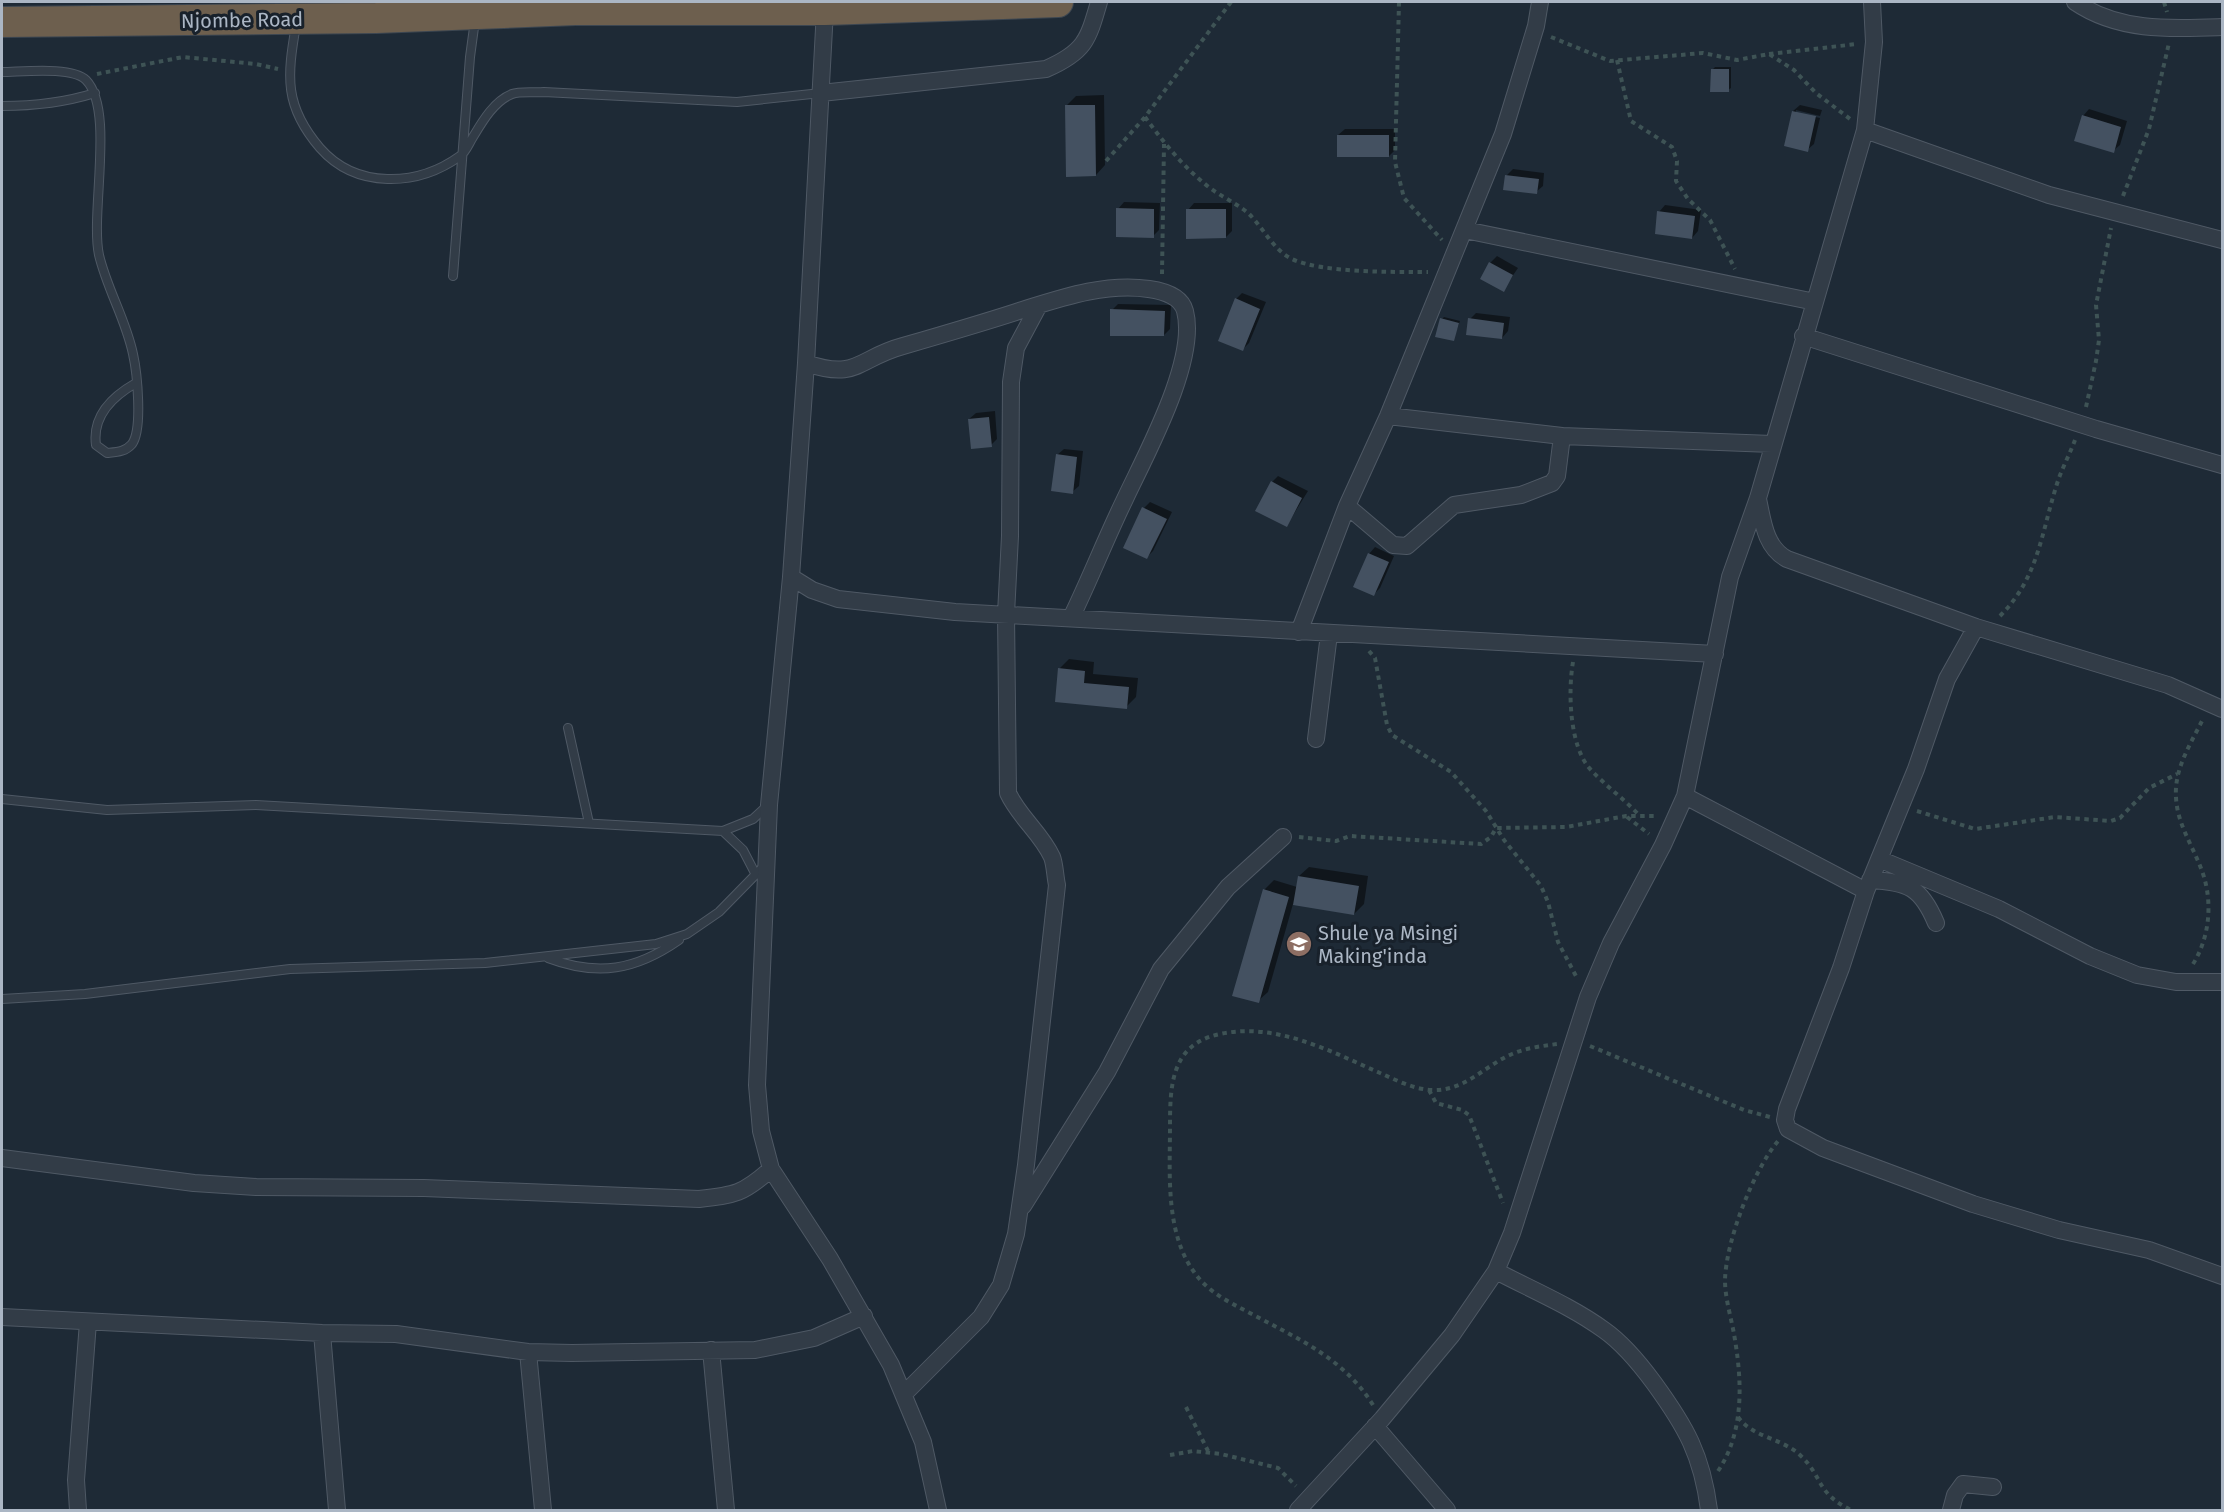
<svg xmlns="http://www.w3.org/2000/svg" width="2224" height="1512" font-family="'Fira Sans',sans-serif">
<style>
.shadow{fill:#0007}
.building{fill:#445161}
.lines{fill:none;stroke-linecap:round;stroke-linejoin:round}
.lane-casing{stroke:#4f5965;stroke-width:10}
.street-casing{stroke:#4f5965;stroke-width:18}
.highway-casing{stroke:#3c4651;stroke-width:32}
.path{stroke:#3e5355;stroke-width:4;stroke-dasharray:4.5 4.5;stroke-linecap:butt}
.lane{stroke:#323c47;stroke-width:8}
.street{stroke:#323c47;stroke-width:16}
.highway{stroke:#6d5f4e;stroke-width:30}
.labels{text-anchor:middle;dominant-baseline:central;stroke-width:6;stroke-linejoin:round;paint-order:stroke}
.street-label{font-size:20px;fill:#abb6c4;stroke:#18212b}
.poi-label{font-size:20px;fill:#abb6c4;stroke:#18212b;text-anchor:start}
</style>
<rect width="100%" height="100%" fill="#1e2a36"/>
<path class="shadow" d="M 1715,67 L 1731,67 L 1731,88 L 1728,90 L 1712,70 Z
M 1104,95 L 1105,165 L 1096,175 L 1066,106 L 1076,96 Z
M 1800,105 L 1822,110 L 1820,116 L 1796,110 L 1796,113 L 1820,118 L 1814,144 L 1807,150 L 1785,145 L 1793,111 Z
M 2089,109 L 2127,121 L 2120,145 L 2113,151 L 2083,116 Z
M 1345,129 L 1395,129 L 1395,150 L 1389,156 L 1338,135 Z
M 1513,169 L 1544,173 L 1543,186 L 1536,192 L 1506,176 Z
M 1124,202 L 1160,203 L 1159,230 L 1153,236 L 1118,209 Z
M 1194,203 L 1232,203 L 1232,231 L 1226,237 L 1188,210 Z
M 1665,205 L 1701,210 L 1698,231 L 1692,238 L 1659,212 Z
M 1497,256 L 1518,268 L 1503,290 L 1490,263 Z
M 1242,293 L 1266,302 L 1249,343 L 1243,349 L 1236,299 Z
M 1118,304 L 1171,305 L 1170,329 L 1164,335 L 1112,310 Z
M 1476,313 L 1510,317 L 1508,331 L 1502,338 L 1470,319 Z
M 1444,317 L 1460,321 L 1453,340 L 1442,319 Z
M 995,411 L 997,439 L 991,445 L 969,419 L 976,413 Z
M 1064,449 L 1083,451 L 1079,486 L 1072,492 L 1057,455 Z
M 1278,476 L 1308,491 L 1287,525 L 1272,482 Z
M 1150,502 L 1172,512 L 1153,551 L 1147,557 L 1144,508 Z
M 1375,547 L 1394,556 L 1380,588 L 1374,594 L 1369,554 Z
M 1069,659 L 1094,662 L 1093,674 L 1138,678 L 1136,697 L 1126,707 L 1059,669 Z
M 1309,867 L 1368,876 L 1364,904 L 1354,914 L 1293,904 L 1268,992 L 1258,1001 L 1264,890 L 1274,880 L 1297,887 L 1299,876 Z"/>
<path class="building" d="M 1711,69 L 1729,69 L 1729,92 L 1710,92 Z
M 1065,105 L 1095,105 L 1096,176 L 1066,177 Z
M 1792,111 L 1816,116 L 1808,152 L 1784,146 Z
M 2082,115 L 2121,127 L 2114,153 L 2074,141 Z
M 1337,135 L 1389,135 L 1389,157 L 1337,157 Z
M 1505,175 L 1539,179 L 1537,194 L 1503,190 Z
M 1116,208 L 1154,209 L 1154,238 L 1116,237 Z
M 1186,209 L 1226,209 L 1226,238 L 1186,239 Z
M 1657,211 L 1695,216 L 1692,239 L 1655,234 Z
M 1489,262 L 1513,275 L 1504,292 L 1480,279 Z
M 1235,298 L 1260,309 L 1243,351 L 1218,341 Z
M 1110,309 L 1165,311 L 1164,336 L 1110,336 Z
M 1440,318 L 1459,323 L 1454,341 L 1435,337 Z
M 1468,318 L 1504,323 L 1502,339 L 1466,335 Z
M 989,417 L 992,447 L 971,449 L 968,419 Z
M 1056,454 L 1077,457 L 1073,494 L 1051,491 Z
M 1271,481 L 1302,498 L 1287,527 L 1255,511 Z
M 1142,507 L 1167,519 L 1147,559 L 1123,548 Z
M 1368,553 L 1389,562 L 1374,596 L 1353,587 Z
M 1058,668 L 1085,671 L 1084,683 L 1129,687 L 1127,709 L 1055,702 Z
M 1298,876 L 1359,886 L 1354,915 L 1293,905 Z
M 1263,889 L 1289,897 L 1259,1003 L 1232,996 Z"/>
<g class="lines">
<g class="lane-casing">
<path id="lane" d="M 296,25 C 287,77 284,106 320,148 C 356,189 417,187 460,156 C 466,152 469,143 473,137 C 482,122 494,101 512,94 C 520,91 535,93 544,92 L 737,102 L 821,93
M 2,72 C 21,72 72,66 86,80 C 115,110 90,213 99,255 C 107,289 126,320 133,354 C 137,372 143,429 132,444 C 125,452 117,452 107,453 L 96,445 C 92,416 113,396 136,383
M 2,106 C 34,106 63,103 95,93
M 453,276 L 470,57 L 475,20
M 568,728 L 589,823
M 2,799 L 107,810 L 256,805 L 723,831 L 753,819 L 768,805
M 723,831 L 743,850 L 756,875
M 548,958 C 598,977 636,970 679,940
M 2,999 L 85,994 L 290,969 L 485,963 L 656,944 L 687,934 L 719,912 L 765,865"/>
</g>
<g class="street-casing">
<path id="street" d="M 2075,2 C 2119,32 2171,29 2222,27
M 825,10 L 806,363 L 791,577 L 769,805 L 757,1085 L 761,1131 L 771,1169 L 830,1259 L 891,1365 L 923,1442 L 938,1510
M 821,93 L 1046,69 C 1085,52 1088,40 1099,2
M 1865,130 L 2049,195 L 2222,240
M 1465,230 L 1815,302
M 1803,336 L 2096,429 L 2222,465
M 806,363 C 858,381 858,358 903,346 C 941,335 979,324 1016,312 C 1058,299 1105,282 1149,289 C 1163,291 1181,296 1185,311 C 1198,360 1146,454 1125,499 C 1106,538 1090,579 1071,618
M 1388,416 L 1562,436 L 1772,444
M 1758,499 C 1763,522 1765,547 1787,559 L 1976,627 L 2168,685 L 2222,709
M 1347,506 L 1393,545 L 1407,546 L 1454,505 L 1521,495 L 1552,483 L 1557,476 L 1562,436
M 791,577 L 812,590 L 838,599 L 955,612 L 1715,654
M 1976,627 L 1947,679 L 1916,769 L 1866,891 L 1841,968 L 1787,1109 L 1785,1120 L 1788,1129 L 1823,1148 L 1973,1204 L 2059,1230 L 2149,1250 L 2222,1276
M 1299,632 L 1347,506 L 1388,416 L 1503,134 L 1536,26 L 1540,2
M 1316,739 L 1329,634
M 1685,796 L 1866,891
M 1879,859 L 1999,909 L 2090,956 L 2137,975 L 2176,982 L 2222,982
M 1870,880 C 1908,882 1921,887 1936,923
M 2,1158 L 194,1183 L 256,1187 L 424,1188 L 699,1199 C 735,1195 743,1194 771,1169
M 1023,1206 L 1107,1072 L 1161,969 L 1228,887 L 1283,837
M 1496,1271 C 1532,1290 1571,1306 1604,1330 C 1624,1344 1640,1364 1654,1383 C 1686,1427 1702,1455 1709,1510
M 2,1317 L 322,1333 L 396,1334 L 528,1352 L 572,1353 L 755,1350 L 814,1338 L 864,1316
M 322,1333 L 337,1510
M 711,1350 L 726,1510
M 528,1352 L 543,1510
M 904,1394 L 981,1317 L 1001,1285 L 1016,1234 L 1026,1165 L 1057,885 C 1055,876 1055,865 1052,857 C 1041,833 1019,817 1008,793 L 1006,614 L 1010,536 L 1011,382 L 1016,348 L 1039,305
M 1375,1426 L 1447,1510
M 78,1510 L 76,1480 L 88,1322
M 1298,1510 L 1382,1419 L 1452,1335 L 1496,1271 L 1512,1233 L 1588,997 L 1611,943 L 1663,845 L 1685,796 L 1730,577 L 1758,498 L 1865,130 L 1874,42 L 1872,2
M 1951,1510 L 1955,1495 L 1963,1484 L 1993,1487"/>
</g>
<g class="highway-casing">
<path id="highway" d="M 2,22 L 376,18 L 575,10 L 825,10 L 1058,2"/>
</g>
<path class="path" d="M 1399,2 L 1395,162 L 1404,198 L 1442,240
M 2164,2 L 2167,12
M 1551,37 L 1610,61 L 1703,53 L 1737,60 L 1769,54 L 1794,70 L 1816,93 L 1850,119
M 1769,54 L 1857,44
M 1617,60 L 1631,121 L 1672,147 L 1677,161 L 1676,181 L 1688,199 L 1710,220 L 1735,269
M 97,74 L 183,57 L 256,64 L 278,69
M 1145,117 C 1164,143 1184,168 1210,188 C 1222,197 1236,203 1248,213 C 1263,227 1273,250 1292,259 C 1322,273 1394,272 1428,272
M 1106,161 L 1145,117 L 1231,2
M 2123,196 L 2149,129 L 2169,43
M 1162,274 L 1164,144
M 2086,407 L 2096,361 L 2099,340 L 2096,305 L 2111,228
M 2000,616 C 2038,578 2041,535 2056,487 C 2061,470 2069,456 2075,440
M 1369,651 L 1375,658 L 1387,725 L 1392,735 L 1451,772 L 1486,811 L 1504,840 L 1541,886 L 1548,902 L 1558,942 L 1577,978
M 1573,662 C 1568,691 1569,747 1591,770 C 1606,786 1624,799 1639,815
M 1917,811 L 1975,829 L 2055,817 L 2111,821 L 2120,818 L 2149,788 L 2177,774
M 1627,817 L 1649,834
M 1299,837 L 1336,841 L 1350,836 L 1481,844 L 1491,837 L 1496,828 L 1566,827 L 1626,816 L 1657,816
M 2193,964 C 2210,937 2213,901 2202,871 C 2193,846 2177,824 2176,797 C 2174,769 2191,743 2203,719
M 1590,1046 L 1744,1110 L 1770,1117
M 1429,1090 L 1436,1103 L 1462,1110 L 1469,1115 L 1503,1203
M 1373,1405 C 1343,1357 1296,1338 1248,1312 C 1227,1301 1208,1292 1194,1272 C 1165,1232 1170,1173 1170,1127 C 1170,1085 1171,1044 1220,1034 C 1276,1022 1330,1051 1380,1073 C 1396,1080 1413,1089 1431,1090 C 1464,1092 1484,1066 1512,1054 C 1526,1048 1542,1046 1557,1044
M 1186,1407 L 1208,1451
M 1738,1417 C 1753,1438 1783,1438 1801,1456 C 1823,1477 1816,1493 1851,1510
M 1170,1455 L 1193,1451 L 1221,1454 L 1278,1468 L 1296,1486
M 1718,1471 C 1745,1431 1742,1379 1734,1334 C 1731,1317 1725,1298 1725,1280 C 1726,1241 1753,1171 1778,1141"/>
<use href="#lane" class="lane"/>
<use href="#street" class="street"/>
<use href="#highway" class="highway"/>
</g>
<defs>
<g id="school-disc" transform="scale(1.35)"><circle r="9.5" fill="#8d6e63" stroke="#18212b"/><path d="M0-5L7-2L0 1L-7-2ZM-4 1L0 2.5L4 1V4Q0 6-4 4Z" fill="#fff"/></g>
</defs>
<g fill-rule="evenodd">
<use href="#school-disc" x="1299" y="944"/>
</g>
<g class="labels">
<g class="street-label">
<text transform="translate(242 20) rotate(-1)">Njombe Road</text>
</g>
<g class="poi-label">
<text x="1318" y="933">Shule ya Msingi<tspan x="1318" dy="23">Making'inda</tspan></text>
</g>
</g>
<rect width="2224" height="1512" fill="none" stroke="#abb6c4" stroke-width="6"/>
</svg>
